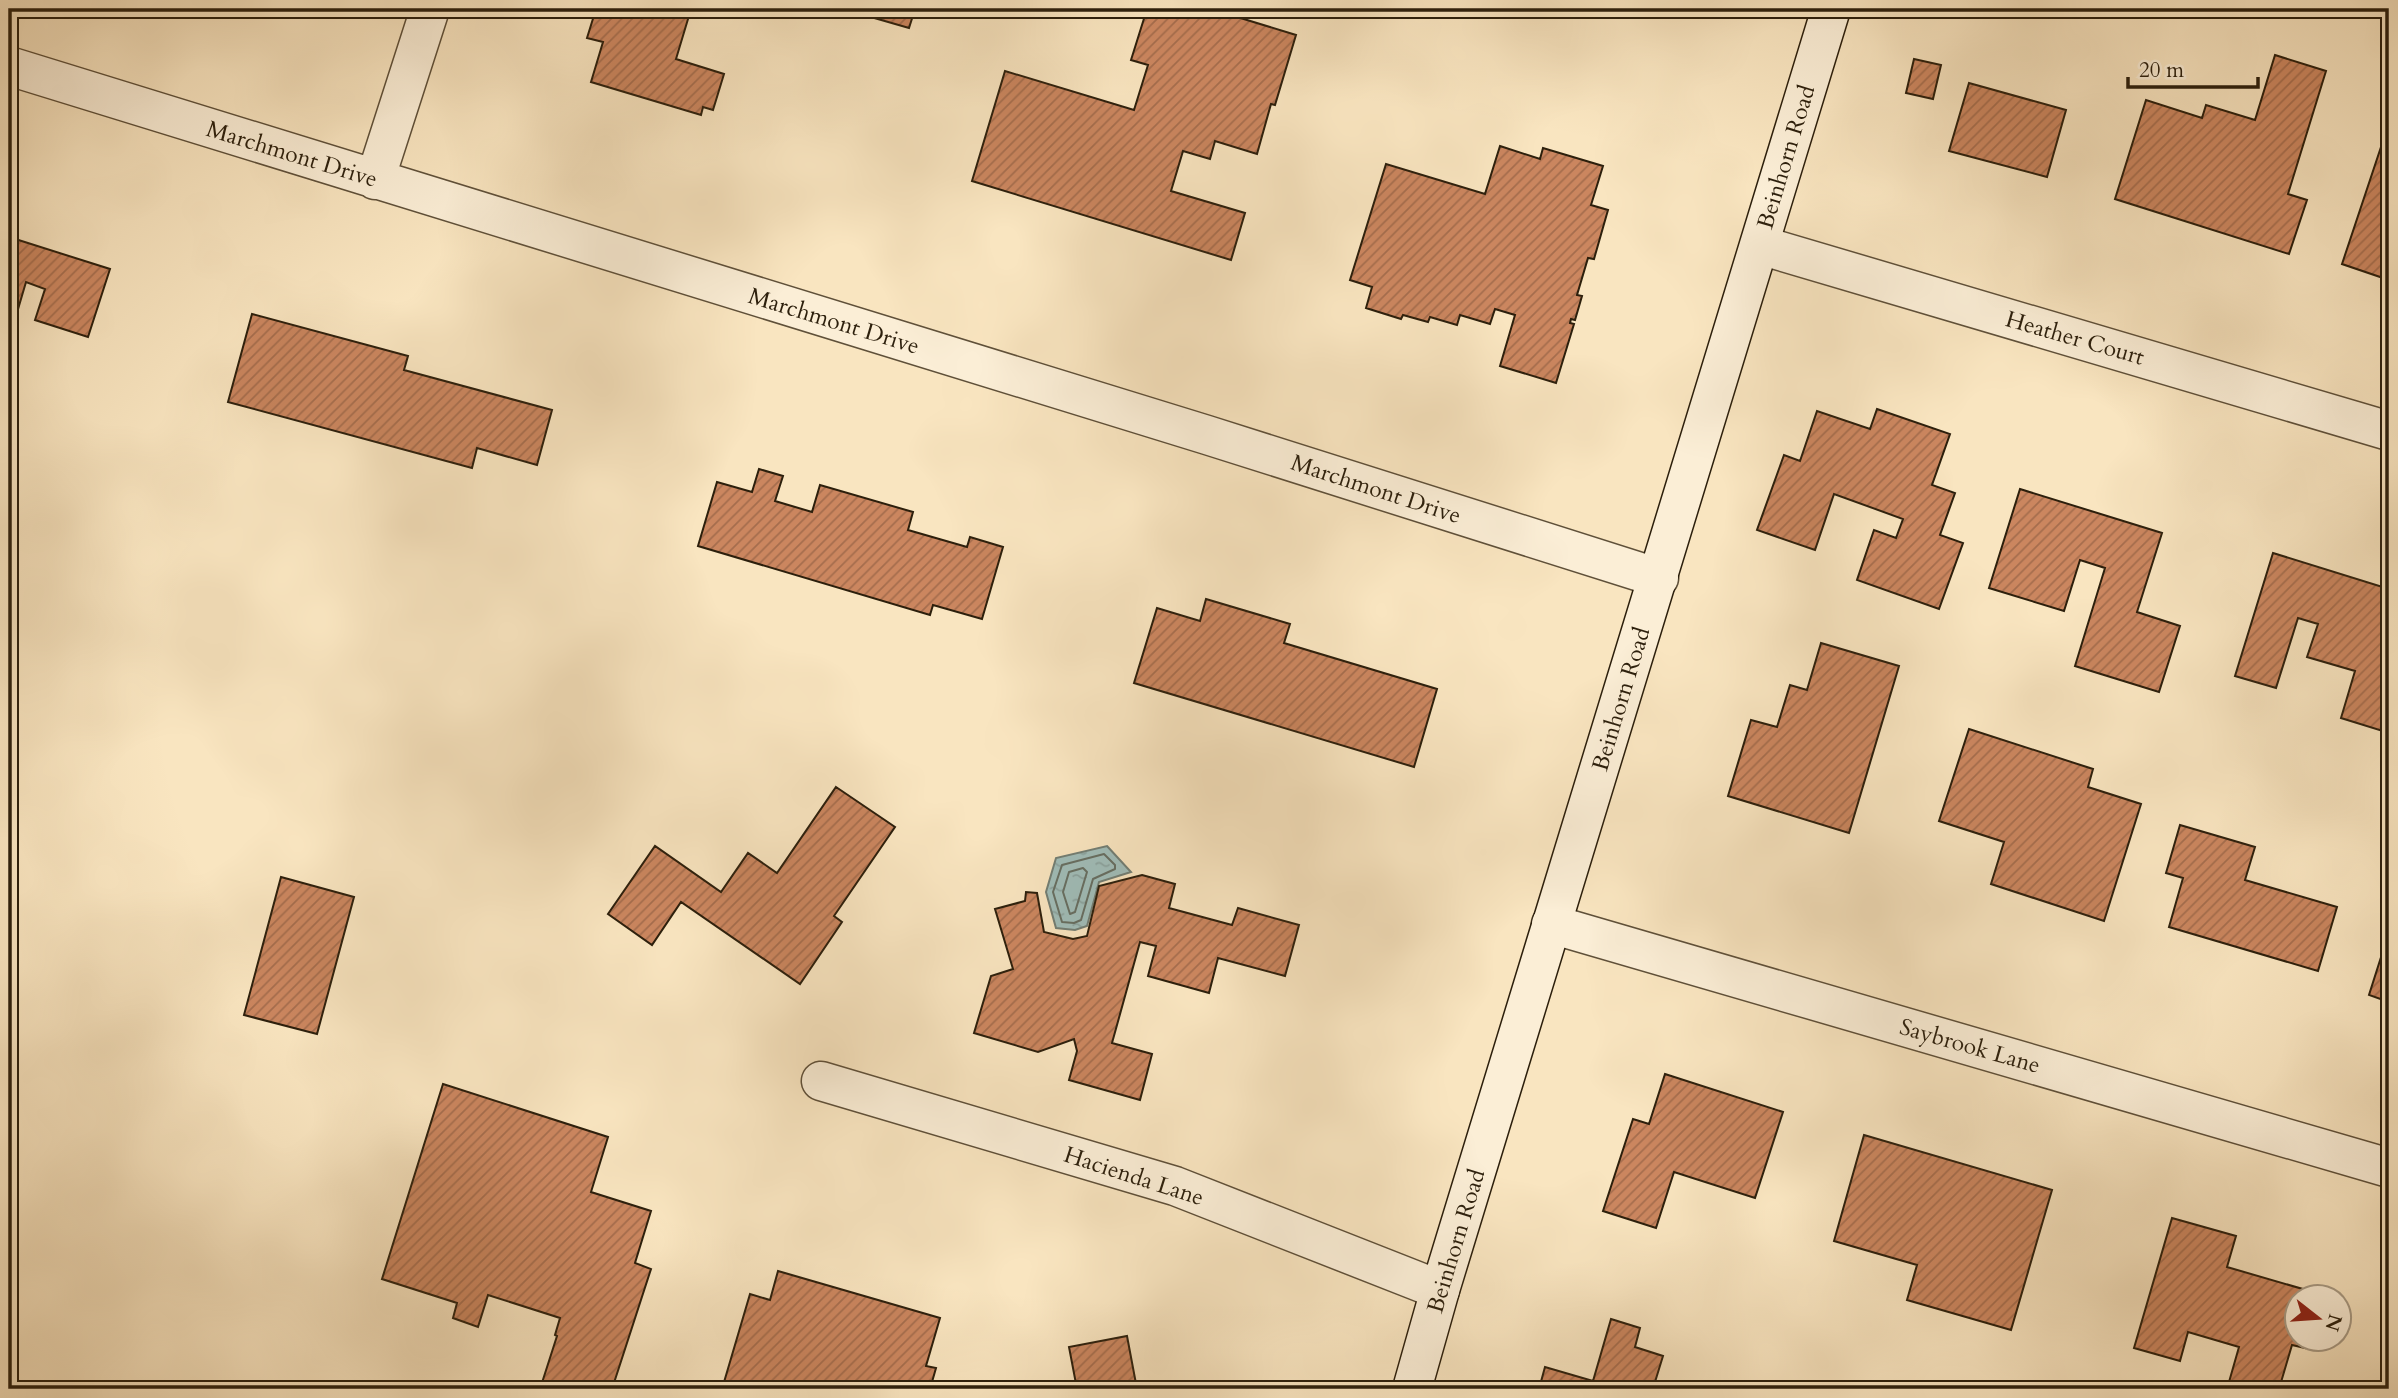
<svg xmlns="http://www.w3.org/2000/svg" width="2398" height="1398" font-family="Cardo,serif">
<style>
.water{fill:url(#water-ripples);stroke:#727e74;stroke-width:2}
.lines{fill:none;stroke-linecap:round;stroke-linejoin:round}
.shore{stroke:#666e62;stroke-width:2}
.building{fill:url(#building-hatch);stroke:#2c1f0c;stroke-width:2}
.street-casing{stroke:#5f5039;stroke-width:41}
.secondary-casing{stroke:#2c1f0c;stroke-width:41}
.street{stroke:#fbeed6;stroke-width:38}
.secondary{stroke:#fbeed6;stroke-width:38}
.labels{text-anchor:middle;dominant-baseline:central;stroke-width:7;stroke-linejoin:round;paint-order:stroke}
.street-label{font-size:23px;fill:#2c1f0c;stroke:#fbeed6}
</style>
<defs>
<pattern id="water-ripples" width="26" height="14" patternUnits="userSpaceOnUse" patternTransform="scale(1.75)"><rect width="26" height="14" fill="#a0bdb9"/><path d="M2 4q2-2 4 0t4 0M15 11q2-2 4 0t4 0" fill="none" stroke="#8aa29e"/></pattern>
<pattern id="building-hatch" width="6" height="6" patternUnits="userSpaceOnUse" patternTransform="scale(1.75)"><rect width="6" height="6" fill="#cb865f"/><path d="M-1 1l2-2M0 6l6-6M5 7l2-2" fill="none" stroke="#a56d4d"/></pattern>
</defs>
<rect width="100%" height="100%" fill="#f9e5c0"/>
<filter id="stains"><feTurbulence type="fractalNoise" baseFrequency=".00286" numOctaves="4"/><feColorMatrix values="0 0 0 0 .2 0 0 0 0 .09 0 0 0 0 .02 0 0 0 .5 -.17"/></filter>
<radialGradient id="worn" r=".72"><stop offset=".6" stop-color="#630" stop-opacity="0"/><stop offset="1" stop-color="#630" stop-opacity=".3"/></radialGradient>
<path class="water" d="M 1107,846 L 1131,872 L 1099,882 L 1087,926 L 1075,930 L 1056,928 L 1046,892 L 1056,858 Z"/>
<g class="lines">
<path class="shore" d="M 1104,854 L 1115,865 L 1115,869 L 1093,879 L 1081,920 L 1074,923 L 1062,922 L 1053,892 L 1062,865 Z
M 1083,868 L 1087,872 L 1075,912 L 1070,914 L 1063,892 L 1069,872 Z"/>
</g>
<path class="building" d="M 596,9 L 691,9 L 676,59 L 724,74 L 713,110 L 703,107 L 701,115 L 591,82 L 603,42 L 587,38 Z
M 843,9 L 915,9 L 909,28 Z
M 1147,9 L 1211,9 L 1296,35 L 1275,105 L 1271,104 L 1257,154 L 1215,141 L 1210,159 L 1183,151 L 1171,191 L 1245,213 L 1231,260 L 972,181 L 1005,71 L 1134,110 L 1148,65 L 1131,60 Z
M 2275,55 L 2326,71 L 2288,194 L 2307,200 L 2289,254 L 2115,199 L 2146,100 L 2202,118 L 2206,105 L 2255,120 Z
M 1914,59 L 1941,65 L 1933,99 L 1906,93 Z
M 1969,83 L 2066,110 L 2047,177 L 1949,151 Z
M 2386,132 L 2389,133 L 2389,280 L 2342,264 Z
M 1500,146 L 1540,159 L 1543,148 L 1603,166 L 1591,205 L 1608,210 L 1594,259 L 1588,258 L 1577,295 L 1582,296 L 1575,320 L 1571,319 L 1570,323 L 1574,324 L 1556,383 L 1500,366 L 1515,315 L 1495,309 L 1490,324 L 1460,315 L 1457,325 L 1430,317 L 1428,322 L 1403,315 L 1401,319 L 1366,308 L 1372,287 L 1350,280 L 1386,164 L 1485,194 Z
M 9,237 L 110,269 L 88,337 L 35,320 L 45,289 L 26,282 L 16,316 L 9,314 Z
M 252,314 L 408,356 L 404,370 L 552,410 L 537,465 L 477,448 L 472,468 L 228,402 Z
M 1877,409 L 1950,434 L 1932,485 L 1955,493 L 1940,535 L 1963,543 L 1939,609 L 1857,580 L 1874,530 L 1896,538 L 1903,519 L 1834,494 L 1815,550 L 1757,530 L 1784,455 L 1800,461 L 1817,411 L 1870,429 Z
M 759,469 L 783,476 L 775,501 L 812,512 L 820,485 L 913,512 L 908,530 L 967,547 L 970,537 L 1003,547 L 982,619 L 933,605 L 930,615 L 698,546 L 717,482 L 752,492 Z
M 2020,489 L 2162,533 L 2137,612 L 2180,626 L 2159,692 L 2075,666 L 2105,568 L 2080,560 L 2064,611 L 1989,588 Z
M 2273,553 L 2389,589 L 2389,733 L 2341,718 L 2355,671 L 2307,657 L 2318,624 L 2298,618 L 2276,688 L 2235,676 Z
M 1206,599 L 1290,624 L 1284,643 L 1437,689 L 1414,767 L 1134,683 L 1157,608 L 1200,621 Z
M 1821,643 L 1899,666 L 1849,833 L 1728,796 L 1751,720 L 1777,727 L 1790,685 L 1807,690 Z
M 1969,729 L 2093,769 L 2088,787 L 2141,804 L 2104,921 L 1991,884 L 2004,842 L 1939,821 Z
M 836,787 L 895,827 L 834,916 L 842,922 L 800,984 L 681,902 L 652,945 L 608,914 L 655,846 L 721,892 L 748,853 L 777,873 Z
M 2180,825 L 2255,847 L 2245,880 L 2337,907 L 2318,971 L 2169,927 L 2183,878 L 2166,873 Z
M 1142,875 L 1175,884 L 1169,908 L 1232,925 L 1238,908 L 1299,925 L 1285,976 L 1218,958 L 1209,993 L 1148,976 L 1156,946 L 1140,942 L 1112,1043 L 1152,1054 L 1140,1100 L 1069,1080 L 1077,1051 L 1074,1039 L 1038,1052 L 974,1033 L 991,976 L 1013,969 L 995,909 L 1025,901 L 1026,892 L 1037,893 L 1044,932 L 1073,939 L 1087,936 L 1099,886 Z
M 281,877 L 354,897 L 317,1034 L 244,1015 Z
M 2389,932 L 2389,1002 L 2369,995 Z
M 1665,1074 L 1783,1112 L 1755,1198 L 1674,1172 L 1656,1228 L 1603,1211 L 1633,1119 L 1649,1124 Z
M 443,1084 L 608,1137 L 591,1192 L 651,1211 L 635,1263 L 651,1269 L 612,1389 L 540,1389 L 557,1336 L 555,1335 L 560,1318 L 488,1295 L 478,1327 L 453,1318 L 457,1303 L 382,1279 Z
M 1864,1135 L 2052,1190 L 2011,1330 L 1907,1300 L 1917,1265 L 1834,1241 Z
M 2172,1218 L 2236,1236 L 2227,1267 L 2320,1294 L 2319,1296 L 2296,1296 L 2296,1338 L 2308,1338 L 2305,1348 L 2292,1345 L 2279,1389 L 2252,1389 L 2229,1382 L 2239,1347 L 2188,1332 L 2180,1361 L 2134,1348 Z
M 778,1271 L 940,1318 L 926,1366 L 936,1368 L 930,1389 L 722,1389 L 750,1294 L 770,1300 Z
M 1611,1319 L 1640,1328 L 1635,1347 L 1663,1356 L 1655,1382 L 1681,1389 L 1539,1389 L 1545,1367 L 1593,1381 Z
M 1127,1336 L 1137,1389 L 1077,1389 L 1069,1347 Z"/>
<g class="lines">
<g class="street-casing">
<path id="street" d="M 9,66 L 1207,435 L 1659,578
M 375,180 L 430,9
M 1760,245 L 2389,431
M 1551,924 L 2389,1168
M 821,1081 L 1175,1186 L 1440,1290"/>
</g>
<g class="secondary-casing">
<path id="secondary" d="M 1412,1389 L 1440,1290 L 1831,9"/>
</g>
<use href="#street" class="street"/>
<use href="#secondary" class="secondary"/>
</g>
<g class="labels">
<g class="street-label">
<text transform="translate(292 154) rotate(17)">Marchmont Drive</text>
<text transform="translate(1786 157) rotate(-73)">Beinhorn Road</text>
<text transform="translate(834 321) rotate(17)">Marchmont Drive</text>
<text transform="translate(2075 338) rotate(16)">Heather Court</text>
<text transform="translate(1376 489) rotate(18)">Marchmont Drive</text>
<text transform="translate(1621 699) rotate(-73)">Beinhorn Road</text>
<text transform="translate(1970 1046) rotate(16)">Saybrook Lane</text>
<text transform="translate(1134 1176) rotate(18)">Hacienda Lane</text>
<text transform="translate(1456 1241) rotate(-73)">Beinhorn Road</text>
</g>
</g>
<rect width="2398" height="1398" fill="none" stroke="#f9e5c0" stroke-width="35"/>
<rect x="10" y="10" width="2377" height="1377" fill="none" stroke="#2c1f0c" stroke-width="3.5"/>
<rect x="18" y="18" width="2363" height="1363" fill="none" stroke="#2c1f0c" stroke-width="2"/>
<g transform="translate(2318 1318) rotate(107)"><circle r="33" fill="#fbeed6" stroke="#a89b85" stroke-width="2"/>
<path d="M0-5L12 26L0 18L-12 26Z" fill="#8f2418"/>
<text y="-10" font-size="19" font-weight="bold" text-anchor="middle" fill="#2c1f0c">N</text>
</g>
<path d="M2128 77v10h130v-10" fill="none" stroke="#2c1f0c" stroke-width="3.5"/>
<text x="2139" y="77" font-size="21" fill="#2c1f0c" stroke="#fbeed6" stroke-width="5" paint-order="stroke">20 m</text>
<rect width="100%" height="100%" filter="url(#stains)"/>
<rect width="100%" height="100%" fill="url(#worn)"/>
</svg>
